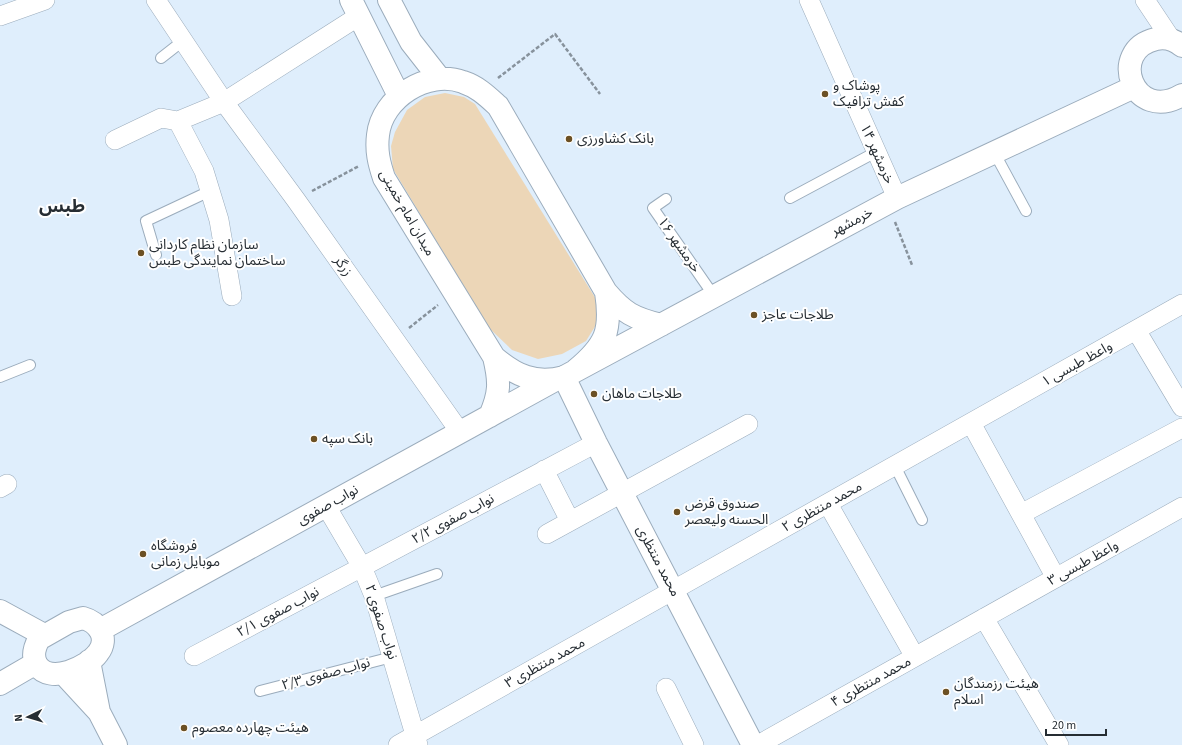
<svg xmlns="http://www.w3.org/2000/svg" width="1182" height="745" font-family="'Source Sans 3','Noto Sans Arabic',sans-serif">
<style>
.green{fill:#ecd6b7}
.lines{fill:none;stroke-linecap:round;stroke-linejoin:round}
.service-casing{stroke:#9bacbc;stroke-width:12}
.minor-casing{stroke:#9bacbc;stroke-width:20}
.tertiary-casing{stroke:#9bacbc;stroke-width:24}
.secondary-casing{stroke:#9bacbc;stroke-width:24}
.path{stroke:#87929c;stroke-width:2.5;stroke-dasharray:4 2;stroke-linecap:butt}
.service{stroke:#fff;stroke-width:10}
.minor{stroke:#fff;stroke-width:19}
.tertiary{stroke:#fff;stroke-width:22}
.secondary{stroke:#fff;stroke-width:22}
.poi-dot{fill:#6c5023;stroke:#fff;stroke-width:1.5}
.labels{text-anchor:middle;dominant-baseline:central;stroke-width:4;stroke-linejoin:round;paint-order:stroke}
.poi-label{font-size:14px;fill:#262d33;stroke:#fff;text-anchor:start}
.street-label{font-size:14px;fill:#262d33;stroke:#fff}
.district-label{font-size:18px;font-weight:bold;fill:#262d33;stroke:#fff}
</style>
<rect width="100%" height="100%" fill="#dfeefc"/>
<path class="green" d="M 445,93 L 464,97 L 475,104 L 596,299 L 596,325 L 586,341 L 562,354 L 538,359 L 512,350 L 488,327 L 393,169 L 391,146 L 395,132 L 407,110 L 425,97 Z"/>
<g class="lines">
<g class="service-casing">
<path id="service" d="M 161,58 L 184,40
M 994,152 L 1026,211
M 790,198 L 876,152
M 666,199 L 653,208 L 714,296
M 156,255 L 146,221 L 210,191
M 0,377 L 30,365
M 895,466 L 922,520
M 374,596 L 437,574
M 260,691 L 392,657"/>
</g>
<g class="minor-casing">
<path id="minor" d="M 156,0 L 224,102 L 296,200 L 460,432
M 809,0 L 897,198
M 1145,0 L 1171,39
M 0,16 L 45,0
M 178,121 L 204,171 L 219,220 L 232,296
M 115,140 L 161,118 L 178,121 L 224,102 L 359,16
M 1136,330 L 1182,407
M 971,423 L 1056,578
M 544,470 L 570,521
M 0,488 L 7,484
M 828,504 L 915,657
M 326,506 L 362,567 L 374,596 L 418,745
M 1021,514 L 1182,428
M 547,534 L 748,424
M 984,618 L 1059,745
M 194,656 L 596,443
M 666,688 L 694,745
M 398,745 L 1182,304
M 758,745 L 1182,507"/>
</g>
<g class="tertiary-casing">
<path id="tertiary" d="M 564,377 L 596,443 L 753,745
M 0,611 L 44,635"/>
</g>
<g class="secondary-casing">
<path id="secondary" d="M 351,0 L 399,96
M 389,0 L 411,42 L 440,79
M 1182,46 C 1175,40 1165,37 1156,39 C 1107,50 1133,124 1182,95
M 606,292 C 624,313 633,318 661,325
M 576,370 C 606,345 612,331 606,292 L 498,106 C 487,96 478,87 463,82 C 427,69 382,98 378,135 C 376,151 379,163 384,178 L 494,357 C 515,375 535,385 564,377 L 897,198 L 1134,87
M 490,416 C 500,393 500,382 494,357
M 83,618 C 98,622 110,638 98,653 C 88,667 50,685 37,665 C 32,657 34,648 39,639 L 69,622 Z
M 100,630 L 555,380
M 89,661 L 99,712 L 116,745
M 64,674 L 99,712
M 0,684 L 36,663"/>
</g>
<path class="path" d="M 498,78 L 555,34 L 600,94
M 312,191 L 359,166
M 895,222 L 912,265
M 409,328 L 438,305"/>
<use href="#service" class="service"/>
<use href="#minor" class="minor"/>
<use href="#tertiary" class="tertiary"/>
<use href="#secondary" class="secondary"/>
</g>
<g class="poi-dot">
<circle cx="825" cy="94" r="4"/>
<circle cx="569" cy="139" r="4"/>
<circle cx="141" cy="253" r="4"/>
<circle cx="754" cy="315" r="4"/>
<circle cx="594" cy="394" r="4"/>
<circle cx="314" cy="439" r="4"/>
<circle cx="677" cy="512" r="4"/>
<circle cx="143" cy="554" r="4"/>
<circle cx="946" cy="692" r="4"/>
<circle cx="184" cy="728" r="4"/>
</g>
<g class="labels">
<g class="poi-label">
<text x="833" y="86">پوشاک و<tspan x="833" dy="16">کفش ترافیک</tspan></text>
<text x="577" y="139">بانک کشاورزی</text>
<text x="149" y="245">سازمان نظام کاردانی<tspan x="149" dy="16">ساختمان نمایندگی طبس</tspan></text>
<text x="762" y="315">طلاجات عاجز</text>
<text x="602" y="394">طلاجات ماهان</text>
<text x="322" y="439">بانک سپه</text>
<text x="685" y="504">صندوق قرض<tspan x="685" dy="16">الحسنه ولیعصر</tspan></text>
<text x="151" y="546">فروشگاه<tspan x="151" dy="16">موبایل زمانی</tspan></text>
<text x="954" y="684">هیئت رزمندگان<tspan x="954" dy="16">اسلام</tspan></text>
<text x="192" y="728">هیئت چهارده معصوم</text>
</g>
<g class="street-label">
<text transform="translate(877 154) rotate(66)">خرمشهر ۱۴</text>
<text transform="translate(407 213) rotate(60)">میدان امام خمینی</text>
<text transform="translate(852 222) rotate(-28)">خرمشهر</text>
<text transform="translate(679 245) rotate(55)">خرمشهر ۱۶</text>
<text transform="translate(343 266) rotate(55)">زرگر</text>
<text transform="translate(1077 364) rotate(-29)">واعظ طبسی ۱</text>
<text transform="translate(328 505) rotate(-29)">نواب صفوی</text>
<text transform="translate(822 507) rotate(-29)">محمد منتظری ۲</text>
<text transform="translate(453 519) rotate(-28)">نواب صفوی ۲/۲</text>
<text transform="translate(658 561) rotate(62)">محمد منتظری</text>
<text transform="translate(1083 563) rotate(-29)">واعظ طبسی ۳</text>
<text transform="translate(278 612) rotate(-28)">نواب صفوی ۲/۱</text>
<text transform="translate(381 622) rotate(72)">نواب صفوی ۲</text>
<text transform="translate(545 663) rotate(-29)">محمد منتظری ۳</text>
<text transform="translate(326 674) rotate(-15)">نواب صفوی ۲/۳</text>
<text transform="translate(871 682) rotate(-29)">محمد منتظری ۴</text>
</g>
<g class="district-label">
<text x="62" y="206">طبس</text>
</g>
</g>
<g transform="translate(28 717) rotate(265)" stroke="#ffffff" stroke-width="3" paint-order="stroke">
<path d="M0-3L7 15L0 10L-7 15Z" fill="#262d33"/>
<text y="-6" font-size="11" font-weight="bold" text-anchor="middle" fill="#262d33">N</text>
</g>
<path d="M1046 729v6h60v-6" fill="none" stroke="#262d33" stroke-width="2"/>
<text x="1052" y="729" font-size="12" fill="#262d33" stroke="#ffffff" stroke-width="3" paint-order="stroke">20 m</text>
</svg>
